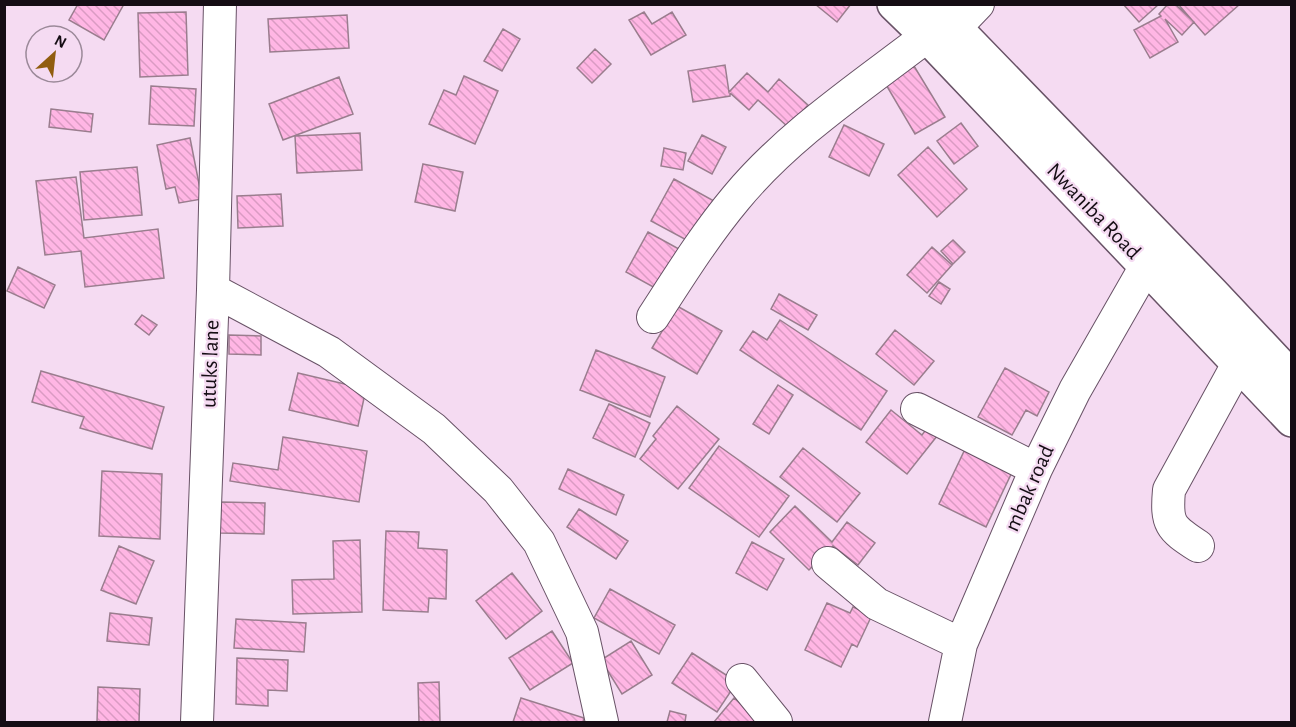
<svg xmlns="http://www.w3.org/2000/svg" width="1296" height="727" font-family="'Alegreya Sans',sans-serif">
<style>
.building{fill:url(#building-back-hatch);stroke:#9a7d8e;stroke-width:1.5}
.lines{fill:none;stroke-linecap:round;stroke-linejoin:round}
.minor-casing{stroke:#685266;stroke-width:34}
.major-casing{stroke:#685266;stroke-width:36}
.minor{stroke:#fff;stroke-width:32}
.major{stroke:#fff;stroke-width:33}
.labels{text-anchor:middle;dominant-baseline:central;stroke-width:4.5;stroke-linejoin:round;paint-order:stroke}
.street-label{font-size:22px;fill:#150d14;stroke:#f5dbf2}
</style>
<defs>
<pattern id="building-back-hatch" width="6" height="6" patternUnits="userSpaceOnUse" patternTransform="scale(1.5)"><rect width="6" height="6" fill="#ffb6e4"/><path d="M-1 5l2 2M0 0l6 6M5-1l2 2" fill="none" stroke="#da9bc3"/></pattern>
</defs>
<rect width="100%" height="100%" fill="#f5dbf2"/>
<path class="building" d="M 78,4 L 124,4 L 104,40 L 69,20 Z
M 815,4 L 851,4 L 837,22 Z
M 1123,4 L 1159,4 L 1139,22 Z
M 1168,4 L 1175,4 L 1194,22 L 1182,35 L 1165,19 L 1178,42 L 1150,58 L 1134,30 L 1161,16 L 1159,14 Z
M 1178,4 L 1240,4 L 1205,35 Z
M 186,12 L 188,75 L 140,77 L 138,13 Z
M 644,12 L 652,24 L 672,12 L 686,35 L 651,55 L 629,20 Z
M 347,15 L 349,48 L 270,52 L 268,19 Z
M 503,29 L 520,39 L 502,71 L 484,61 Z
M 595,49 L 611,64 L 592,83 L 577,68 Z
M 725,65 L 729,92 L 747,73 L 768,92 L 779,79 L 808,105 L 788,127 L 758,100 L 749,110 L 730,93 L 730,96 L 693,102 L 688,71 Z
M 914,66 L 945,117 L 915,134 L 885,83 Z
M 464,76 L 498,91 L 475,144 L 429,124 L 444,90 L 456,95 Z
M 339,77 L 353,114 L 283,140 L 269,104 Z
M 151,86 L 196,89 L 194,126 L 149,124 Z
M 51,109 L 93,114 L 91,132 L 49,127 Z
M 961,123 L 978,146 L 954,164 L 937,141 Z
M 844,125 L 884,144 L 869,176 L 829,157 Z
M 360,133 L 362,170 L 297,173 L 295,136 Z
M 702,135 L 726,147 L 712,174 L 688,161 Z
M 190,138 L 202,199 L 179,203 L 175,187 L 166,189 L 157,145 Z
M 928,147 L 967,189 L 937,217 L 898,175 Z
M 664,148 L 686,153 L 683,170 L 661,166 Z
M 423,164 L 463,172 L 455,211 L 415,202 Z
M 137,167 L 142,215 L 84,220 L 80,172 Z
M 76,177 L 84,238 L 158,229 L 164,278 L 85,287 L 81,251 L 45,255 L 36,181 Z
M 674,179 L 714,201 L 692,243 L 651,221 Z
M 281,194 L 283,226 L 238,228 L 237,196 Z
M 648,232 L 688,254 L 666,294 L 626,272 Z
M 953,240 L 965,252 L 953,264 L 941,251 Z
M 932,247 L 952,265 L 927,293 L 907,275 Z
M 18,267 L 55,285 L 44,308 L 7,291 Z
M 939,282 L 950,289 L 941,304 L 929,296 Z
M 779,294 L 817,315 L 808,330 L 771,309 Z
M 677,306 L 722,331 L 697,374 L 652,348 Z
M 142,315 L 157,325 L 149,335 L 135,324 Z
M 780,320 L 887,391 L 861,430 L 740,350 L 753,331 L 767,340 Z
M 895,330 L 934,361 L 914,385 L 876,354 Z
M 229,335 L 261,336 L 261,355 L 229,354 Z
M 596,350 L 665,377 L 650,417 L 580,390 Z
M 1005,368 L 1049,392 L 1037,416 L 1026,410 L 1012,435 L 978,417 Z
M 41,371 L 164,407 L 152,449 L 80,428 L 84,417 L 32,402 Z
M 298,373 L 366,389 L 358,426 L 289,410 Z
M 778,385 L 793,395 L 769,434 L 753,424 Z
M 609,404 L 650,423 L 635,457 L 593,438 Z
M 677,406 L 719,439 L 678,489 L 640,459 L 656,439 L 653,436 Z
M 891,410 L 922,435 L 931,423 L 941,431 L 907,474 L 866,442 Z
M 283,437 L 367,451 L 359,502 L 230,481 L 233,463 L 278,470 Z
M 967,445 L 1014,468 L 986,527 L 939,504 Z
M 719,446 L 789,496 L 759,537 L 689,488 Z
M 803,448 L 860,493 L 837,522 L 780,477 Z
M 568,469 L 624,495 L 616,515 L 559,489 Z
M 102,471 L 162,474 L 160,539 L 99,536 Z
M 221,502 L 265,503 L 264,534 L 220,533 Z
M 795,506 L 832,542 L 847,522 L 875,543 L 858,565 L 833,546 L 809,570 L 770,532 Z
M 579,509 L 628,541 L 616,559 L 567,527 Z
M 386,531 L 419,532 L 418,548 L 447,550 L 446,599 L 429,598 L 428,612 L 383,610 Z
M 360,540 L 362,612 L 293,614 L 292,580 L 334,579 L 333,541 Z
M 752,542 L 784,559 L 767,590 L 736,573 Z
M 119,546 L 154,561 L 136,604 L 101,590 Z
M 512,573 L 542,611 L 506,639 L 476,601 Z
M 610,589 L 675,625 L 659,654 L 594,618 Z
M 827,603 L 850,613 L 853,607 L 872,615 L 857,647 L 852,644 L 841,667 L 805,650 Z
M 110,613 L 152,618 L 149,645 L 107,641 Z
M 236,619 L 306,623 L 304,652 L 234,648 Z
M 552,631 L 573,663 L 530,690 L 509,658 Z
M 631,641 L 652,675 L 622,694 L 601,660 Z
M 692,653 L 737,682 L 717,712 L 672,683 Z
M 237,658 L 288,660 L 287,691 L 268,690 L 268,706 L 236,704 Z
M 439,682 L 440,722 L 419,722 L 418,683 Z
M 98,687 L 140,689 L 139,722 L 97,722 Z
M 521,698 L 584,718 L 583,722 L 513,722 Z
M 734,698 L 764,722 L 714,722 Z
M 670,711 L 686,715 L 685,722 L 667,722 Z"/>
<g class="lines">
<g class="minor-casing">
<path id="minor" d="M 954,29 L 978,4
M 213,290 L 329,352 L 434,429 L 498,490 L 539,542 L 582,632 L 602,722
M 653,317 C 679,277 705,235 736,198 C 788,135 862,86 927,36
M 917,409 L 1036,469
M 1198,546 C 1170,528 1166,524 1169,490 L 1238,364
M 828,563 L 877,604 L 961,644
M 742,680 L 776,722
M 197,722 L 213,290 L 220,4
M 945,722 L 961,644 L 1036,469 L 1075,390 L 1146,266"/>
</g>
<g class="major-casing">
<path id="major" d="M 894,4 L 927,36 L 1292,420
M 932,4 L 1212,293 L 1292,378"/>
</g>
<use href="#minor" class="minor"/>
<use href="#major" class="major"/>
</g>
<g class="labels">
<g class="street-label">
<text transform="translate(1094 211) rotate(46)">Nwaniba Road</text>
<text transform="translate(210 364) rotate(-88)">utuks lane</text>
<text transform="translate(1029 488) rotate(-66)">mbak road</text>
</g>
</g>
<rect width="1296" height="727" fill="none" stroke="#150d14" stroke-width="12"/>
<g transform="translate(54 54) rotate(27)"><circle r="28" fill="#f5dbf2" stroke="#9b8999" stroke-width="1.5"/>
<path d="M0-4.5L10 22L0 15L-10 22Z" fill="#915d0f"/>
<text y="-9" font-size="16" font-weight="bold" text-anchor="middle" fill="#150d14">N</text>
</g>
</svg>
